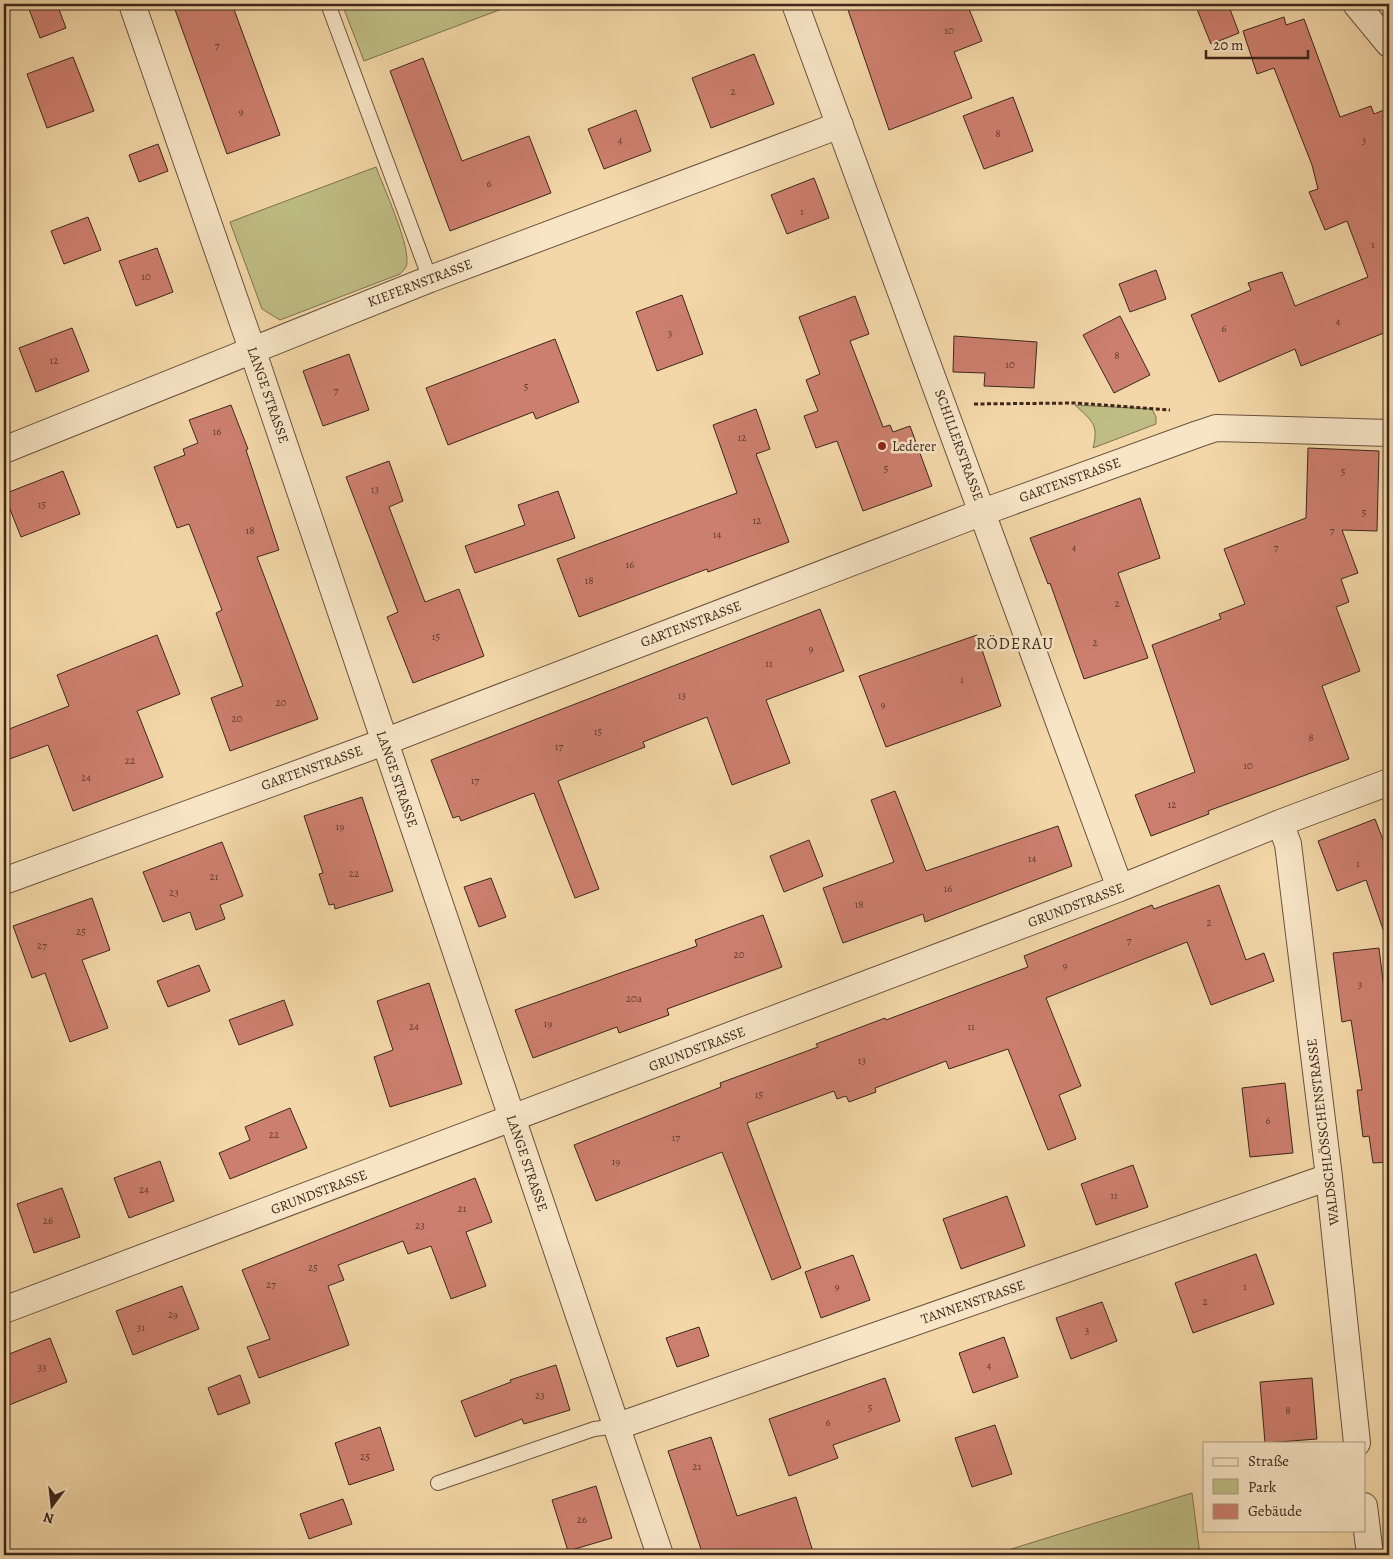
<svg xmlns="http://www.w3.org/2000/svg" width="1393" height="1559" font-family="Alegreya,serif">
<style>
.green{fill:#bfbd85;stroke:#7e7250}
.building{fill:#cd7f6f;stroke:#3c271b}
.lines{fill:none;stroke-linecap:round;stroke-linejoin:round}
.lane-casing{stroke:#6a533e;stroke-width:16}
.street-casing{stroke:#6a533e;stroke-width:28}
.path{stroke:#3c271b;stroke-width:3;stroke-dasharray:4 2.5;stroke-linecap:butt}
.lane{stroke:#f7e5c6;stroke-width:14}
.street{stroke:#f7e5c6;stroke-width:26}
.poi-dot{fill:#8f2418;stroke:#f7e5c6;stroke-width:2}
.labels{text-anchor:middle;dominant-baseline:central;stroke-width:5;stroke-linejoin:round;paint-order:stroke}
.number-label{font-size:11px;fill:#603d30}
.street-label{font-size:14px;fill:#3c271b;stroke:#f7e5c6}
.poi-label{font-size:14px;fill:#3c271b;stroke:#f7e5c6;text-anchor:start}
.quarter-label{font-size:16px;letter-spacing:1px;fill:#3c271b;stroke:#f7e5c6}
</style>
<rect width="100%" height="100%" fill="#f3d7a8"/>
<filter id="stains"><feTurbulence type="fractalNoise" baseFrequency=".004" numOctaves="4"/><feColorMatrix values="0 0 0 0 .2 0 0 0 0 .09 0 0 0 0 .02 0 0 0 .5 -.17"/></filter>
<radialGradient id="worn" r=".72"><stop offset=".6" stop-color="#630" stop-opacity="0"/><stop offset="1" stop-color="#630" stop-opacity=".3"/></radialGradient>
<path class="green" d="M 342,4 L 515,4 L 364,61 Z
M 376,167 C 384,188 408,241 407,261 C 407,267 405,269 400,274 L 280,320 L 262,309 L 230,222 Z
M 1075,405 L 1152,409 L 1156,417 L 1156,424 L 1093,448 C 1099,424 1092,421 1075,405 Z
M 1192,1493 L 1200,1555 L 992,1555 Z"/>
<path class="building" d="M 27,4 L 57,4 L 66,28 L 40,38 Z
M 173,4 L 232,4 L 280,135 L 227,154 Z
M 846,4 L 967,4 L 982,41 L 954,52 L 972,98 L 889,130 Z
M 1195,4 L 1228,4 L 1239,33 L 1211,44 Z
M 1284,17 L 1286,25 L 1304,19 L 1340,117 L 1371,106 L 1374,114 L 1389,108 L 1389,331 L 1301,366 L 1295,349 L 1219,382 L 1191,315 L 1251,290 L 1248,283 L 1282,272 L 1295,306 L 1368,277 L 1347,221 L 1325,230 L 1309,192 L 1318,189 L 1312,165 L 1274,68 L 1257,74 L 1243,31 Z
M 754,54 L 774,104 L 711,128 L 692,78 Z
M 73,57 L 94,111 L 47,128 L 27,74 Z
M 423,58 L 462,161 L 529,136 L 551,193 L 450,231 L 390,71 Z
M 1013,97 L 1033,151 L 984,169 L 963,116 Z
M 636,110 L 651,151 L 604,169 L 588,129 Z
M 158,144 L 168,171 L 139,182 L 129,155 Z
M 814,178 L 829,218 L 787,234 L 771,195 Z
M 88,217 L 101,250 L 64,264 L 51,231 Z
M 157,248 L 173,292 L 136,306 L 119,261 Z
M 1156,270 L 1166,299 L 1130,312 L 1119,284 Z
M 682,295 L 703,354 L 657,371 L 636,312 Z
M 855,296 L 869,334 L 850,341 L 883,427 L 890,425 L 893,432 L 910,426 L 932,486 L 863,511 L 837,441 L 816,448 L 804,416 L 818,411 L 806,380 L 820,374 L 799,317 Z
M 1120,316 L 1150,375 L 1114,393 L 1083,335 Z
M 72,328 L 89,371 L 36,392 L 19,348 Z
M 954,336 L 1037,342 L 1034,388 L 984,386 L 985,373 L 953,372 Z
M 555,339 L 579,402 L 536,419 L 533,412 L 448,445 L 426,388 Z
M 349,354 L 369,410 L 323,426 L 303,371 Z
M 231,405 L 248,449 L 246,450 L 279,550 L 257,557 L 318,719 L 230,751 L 211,698 L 243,686 L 216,613 L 222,610 L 189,524 L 177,528 L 154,467 L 185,455 L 183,449 L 198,443 L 189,420 Z
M 756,409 L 770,449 L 756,454 L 789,542 L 708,572 L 707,569 L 579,617 L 557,559 L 737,493 L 713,425 Z
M 1308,448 L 1379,451 L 1377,531 L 1342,530 L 1358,573 L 1341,579 L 1349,602 L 1336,607 L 1360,671 L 1322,686 L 1349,759 L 1208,811 L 1209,814 L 1151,836 L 1135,795 L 1195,772 L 1152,645 L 1221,619 L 1219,614 L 1245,604 L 1224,549 L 1306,518 Z
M 389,461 L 403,501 L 389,507 L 425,602 L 459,589 L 484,656 L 413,683 L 387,617 L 398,612 L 346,477 Z
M 63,471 L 80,514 L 21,537 L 4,494 Z
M 558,491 L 575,538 L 475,573 L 465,546 L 525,525 L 518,505 Z
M 1140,498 L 1160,558 L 1118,573 L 1148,658 L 1084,679 L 1050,583 L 1048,584 L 1030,538 Z
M 820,609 L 844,671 L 766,700 L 790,763 L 732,785 L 707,717 L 643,742 L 645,747 L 558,781 L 599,889 L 575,898 L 534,793 L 461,821 L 459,816 L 453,818 L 431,760 Z
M 157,635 L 180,694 L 137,711 L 163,777 L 73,811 L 48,745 L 4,761 L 4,731 L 69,706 L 57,675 Z
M 977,635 L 1001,706 L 886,747 L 859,676 Z
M 895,791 L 926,871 L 1058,826 L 1072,866 L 925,922 L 923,914 L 843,943 L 823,888 L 894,862 L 871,800 Z
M 362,797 L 393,891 L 335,909 L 334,904 L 329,905 L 319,874 L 323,873 L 304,816 Z
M 1375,819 L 1389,855 L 1389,935 L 1385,935 L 1366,880 L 1337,891 L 1318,841 Z
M 809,840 L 823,876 L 784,892 L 770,856 Z
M 222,842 L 243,896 L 220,905 L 225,919 L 196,930 L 190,912 L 163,922 L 143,872 Z
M 491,878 L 506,917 L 479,927 L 464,887 Z
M 1219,885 L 1246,960 L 1264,953 L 1274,981 L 1211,1005 L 1187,942 L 1046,998 L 1081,1086 L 1059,1095 L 1076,1139 L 1048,1150 L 1008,1049 L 949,1069 L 946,1061 L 875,1088 L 876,1092 L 849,1102 L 846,1096 L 837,1099 L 834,1091 L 747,1123 L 801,1268 L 772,1280 L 722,1152 L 596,1201 L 574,1145 L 721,1087 L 720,1083 L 818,1047 L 816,1044 L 885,1018 L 886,1020 L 1028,967 L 1024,956 L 1152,905 L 1154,909 Z
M 92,898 L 110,950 L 82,960 L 108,1028 L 70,1042 L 45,973 L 32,978 L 13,926 Z
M 763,915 L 782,967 L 667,1009 L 669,1015 L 619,1033 L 617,1027 L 533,1058 L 515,1010 L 697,946 L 695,940 Z
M 1379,948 L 1389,1030 L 1389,1162 L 1373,1163 L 1369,1136 L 1363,1137 L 1357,1090 L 1362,1090 L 1351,1020 L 1342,1022 L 1333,953 Z
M 199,965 L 210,991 L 168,1007 L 157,981 Z
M 429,983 L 462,1084 L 390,1107 L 374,1057 L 393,1050 L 377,1001 Z
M 284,1000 L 293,1025 L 239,1045 L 229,1020 Z
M 1285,1083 L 1293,1153 L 1250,1157 L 1242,1088 Z
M 290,1108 L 307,1148 L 230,1179 L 219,1153 L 250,1140 L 245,1127 Z
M 160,1161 L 174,1201 L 129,1218 L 114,1178 Z
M 1133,1165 L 1148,1207 L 1096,1225 L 1081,1184 Z
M 475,1178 L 492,1222 L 466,1232 L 486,1286 L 451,1299 L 431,1246 L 408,1254 L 403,1241 L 338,1265 L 344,1280 L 328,1286 L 349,1345 L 259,1378 L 247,1347 L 270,1339 L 242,1270 Z
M 62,1188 L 80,1237 L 34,1253 L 17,1204 Z
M 1007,1196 L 1025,1246 L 961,1269 L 943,1219 Z
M 1256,1254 L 1274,1304 L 1193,1333 L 1175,1283 Z
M 853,1255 L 870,1300 L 821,1318 L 805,1272 Z
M 182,1286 L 199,1329 L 133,1355 L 116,1311 Z
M 1102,1302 L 1117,1341 L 1071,1359 L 1056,1318 Z
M 699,1327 L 709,1356 L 677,1367 L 666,1338 Z
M 1004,1337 L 1018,1377 L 973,1393 L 959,1353 Z
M 50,1338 L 67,1382 L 4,1407 L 4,1356 Z
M 556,1365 L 570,1410 L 524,1424 L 522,1419 L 475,1437 L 461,1401 L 511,1382 L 510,1380 Z
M 240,1375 L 250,1403 L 218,1415 L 208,1388 Z
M 885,1378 L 900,1421 L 833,1445 L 838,1458 L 789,1476 L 769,1419 Z
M 1312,1378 L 1317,1439 L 1265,1443 L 1260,1382 Z
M 995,1425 L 1012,1474 L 972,1487 L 955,1438 Z
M 380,1427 L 394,1470 L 349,1485 L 335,1443 Z
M 711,1437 L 737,1516 L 796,1497 L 814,1555 L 703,1555 L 668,1451 Z
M 596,1486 L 612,1538 L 568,1551 L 552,1500 Z
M 343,1499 L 352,1524 L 309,1539 L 300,1514 Z"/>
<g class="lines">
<g class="lane-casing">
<path id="lane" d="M 328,4 L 430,279
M 438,1483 L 594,1429 L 618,1426"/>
</g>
<g class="street-casing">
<path id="street" d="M 132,4 L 252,349 L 660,1555
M 795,4 L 1120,888
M 1356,4 L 1389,44
M 4,450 L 430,279 L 840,125
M 1280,823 L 1288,844 L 1329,1177 L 1357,1443
M 4,881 L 384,742 L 983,512 L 1198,434 L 1216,428 L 1389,433
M 4,1310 L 1120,888 L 1280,823 L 1389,782
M 618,1426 L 1329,1177
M 1364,1506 L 1370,1555"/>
</g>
<path class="path" d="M 974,404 L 1076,403 L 1170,410"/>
<use href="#lane" class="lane"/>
<use href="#street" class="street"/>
</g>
<circle class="poi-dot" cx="882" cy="446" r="5"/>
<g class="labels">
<g class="number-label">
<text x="949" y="30">10</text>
<text x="217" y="45">7</text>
<text x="733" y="91">2</text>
<text x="241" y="111">9</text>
<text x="998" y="133">8</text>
<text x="620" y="140">4</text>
<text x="1364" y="140">3</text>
<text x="489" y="183">6</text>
<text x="802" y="211">1</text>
<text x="1373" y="244">1</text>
<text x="146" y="276">10</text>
<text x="1338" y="321">4</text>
<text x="1224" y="328">6</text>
<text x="670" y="333">3</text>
<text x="1117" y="355">8</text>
<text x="54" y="360">12</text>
<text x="1010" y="364">10</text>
<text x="526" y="386">5</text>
<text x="336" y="390">7</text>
<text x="217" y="431">16</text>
<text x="742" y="437">12</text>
<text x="886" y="468">5</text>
<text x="1343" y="471">5</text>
<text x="375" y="489">13</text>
<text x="42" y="504">15</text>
<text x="1364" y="512">5</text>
<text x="757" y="520">12</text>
<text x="250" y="530">18</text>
<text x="1332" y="530">7</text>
<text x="717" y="534">14</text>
<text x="1074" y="547">4</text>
<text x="1276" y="547">7</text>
<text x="630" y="564">16</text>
<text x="589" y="580">18</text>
<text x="1117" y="603">2</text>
<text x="436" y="636">15</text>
<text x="1095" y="642">2</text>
<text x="811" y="648">9</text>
<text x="769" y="663">11</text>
<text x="962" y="679">1</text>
<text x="682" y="695">13</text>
<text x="281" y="702">20</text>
<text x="883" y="704">9</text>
<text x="237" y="718">20</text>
<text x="598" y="731">15</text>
<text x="1311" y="737">8</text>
<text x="559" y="746">17</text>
<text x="130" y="760">22</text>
<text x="1248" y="765">10</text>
<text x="86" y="777">24</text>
<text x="475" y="780">17</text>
<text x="1172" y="804">12</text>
<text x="340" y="826">19</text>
<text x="1032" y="858">14</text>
<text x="1358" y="863">1</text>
<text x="354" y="873">22</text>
<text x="214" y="876">21</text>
<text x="948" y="888">16</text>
<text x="174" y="892">23</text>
<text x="859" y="904">18</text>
<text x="1209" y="922">2</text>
<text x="81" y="931">25</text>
<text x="1129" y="940">7</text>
<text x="42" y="945">27</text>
<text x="739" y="954">20</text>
<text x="1065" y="965">9</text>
<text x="1360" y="984">3</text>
<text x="634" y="998">20a</text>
<text x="548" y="1023">19</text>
<text x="414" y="1026">24</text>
<text x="971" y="1026">11</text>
<text x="862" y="1060">13</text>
<text x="759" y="1094">15</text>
<text x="1268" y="1120">6</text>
<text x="274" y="1134">22</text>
<text x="676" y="1137">17</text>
<text x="616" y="1161">19</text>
<text x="144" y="1189">24</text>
<text x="1114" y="1195">11</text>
<text x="462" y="1208">21</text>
<text x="48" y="1220">26</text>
<text x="420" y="1225">23</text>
<text x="313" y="1267">25</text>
<text x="271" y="1284">27</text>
<text x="837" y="1286">9</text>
<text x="1245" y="1286">1</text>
<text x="1205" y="1301">2</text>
<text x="173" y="1314">29</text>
<text x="141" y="1327">31</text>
<text x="1087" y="1330">3</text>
<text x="989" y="1365">4</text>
<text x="42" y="1367">33</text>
<text x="540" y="1395">23</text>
<text x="870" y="1407">5</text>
<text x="1288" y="1410">8</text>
<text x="828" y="1422">6</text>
<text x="365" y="1456">25</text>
<text x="697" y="1466">21</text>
<text x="582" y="1519">26</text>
</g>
<g class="street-label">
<text transform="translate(420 283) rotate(-21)">KIEFERNSTRASSE</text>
<text transform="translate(268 395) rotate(71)">LANGE STRASSE</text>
<text transform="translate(959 445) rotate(70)">SCHILLERSTRASSE</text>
<text transform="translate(1070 480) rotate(-20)">GARTENSTRASSE</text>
<text transform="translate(691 624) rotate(-21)">GARTENSTRASSE</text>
<text transform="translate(312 768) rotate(-20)">GARTENSTRASSE</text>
<text transform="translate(397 779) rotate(71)">LANGE STRASSE</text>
<text transform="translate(1076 905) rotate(-21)">GRUNDSTRASSE</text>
<text transform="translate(697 1049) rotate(-21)">GRUNDSTRASSE</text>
<text transform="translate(1323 1132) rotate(-97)">WALDSCHLÖSSCHENSTRASSE</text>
<text transform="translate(527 1163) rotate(71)">LANGE STRASSE</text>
<text transform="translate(319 1192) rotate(-21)">GRUNDSTRASSE</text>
<text transform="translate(973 1302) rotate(-19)">TANNENSTRASSE</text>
</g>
<g class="poi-label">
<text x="892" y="446">Lederer</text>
</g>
<g class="quarter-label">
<text x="1015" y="644">RÖDERAU</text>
</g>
</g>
<rect width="1393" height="1559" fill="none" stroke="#f3d7a8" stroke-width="20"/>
<rect x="5" y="5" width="1383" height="1549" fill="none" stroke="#3c271b" stroke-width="2.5"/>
<rect x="10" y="10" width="1373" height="1539" fill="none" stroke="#3c271b"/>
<rect x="1203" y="1442" width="162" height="90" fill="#f7e5c6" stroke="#ac9982"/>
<rect x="1213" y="1458" width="25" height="8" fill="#f7e5c6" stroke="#ac9982"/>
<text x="1248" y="1466" font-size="15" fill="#3c271b">Straße</text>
<rect x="1213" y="1479" width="25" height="15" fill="#bfbd85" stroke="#ac9982"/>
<text x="1248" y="1492" font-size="15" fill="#3c271b">Park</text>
<rect x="1213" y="1504" width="25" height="15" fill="#cd7f6f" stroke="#ac9982"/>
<text x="1248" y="1516" font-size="15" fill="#3c271b">Gebäude</text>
<g transform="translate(52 1506) rotate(195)" stroke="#f7e5c6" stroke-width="4" paint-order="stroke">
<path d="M0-4L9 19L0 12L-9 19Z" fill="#3c271b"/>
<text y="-8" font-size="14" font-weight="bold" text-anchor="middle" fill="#3c271b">N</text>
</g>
<path d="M1206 50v8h102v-8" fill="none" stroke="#3c271b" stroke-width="2.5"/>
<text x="1213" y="50" font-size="15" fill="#3c271b" stroke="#f7e5c6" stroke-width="4" paint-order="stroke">20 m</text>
<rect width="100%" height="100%" filter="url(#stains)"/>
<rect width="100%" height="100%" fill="url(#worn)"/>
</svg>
